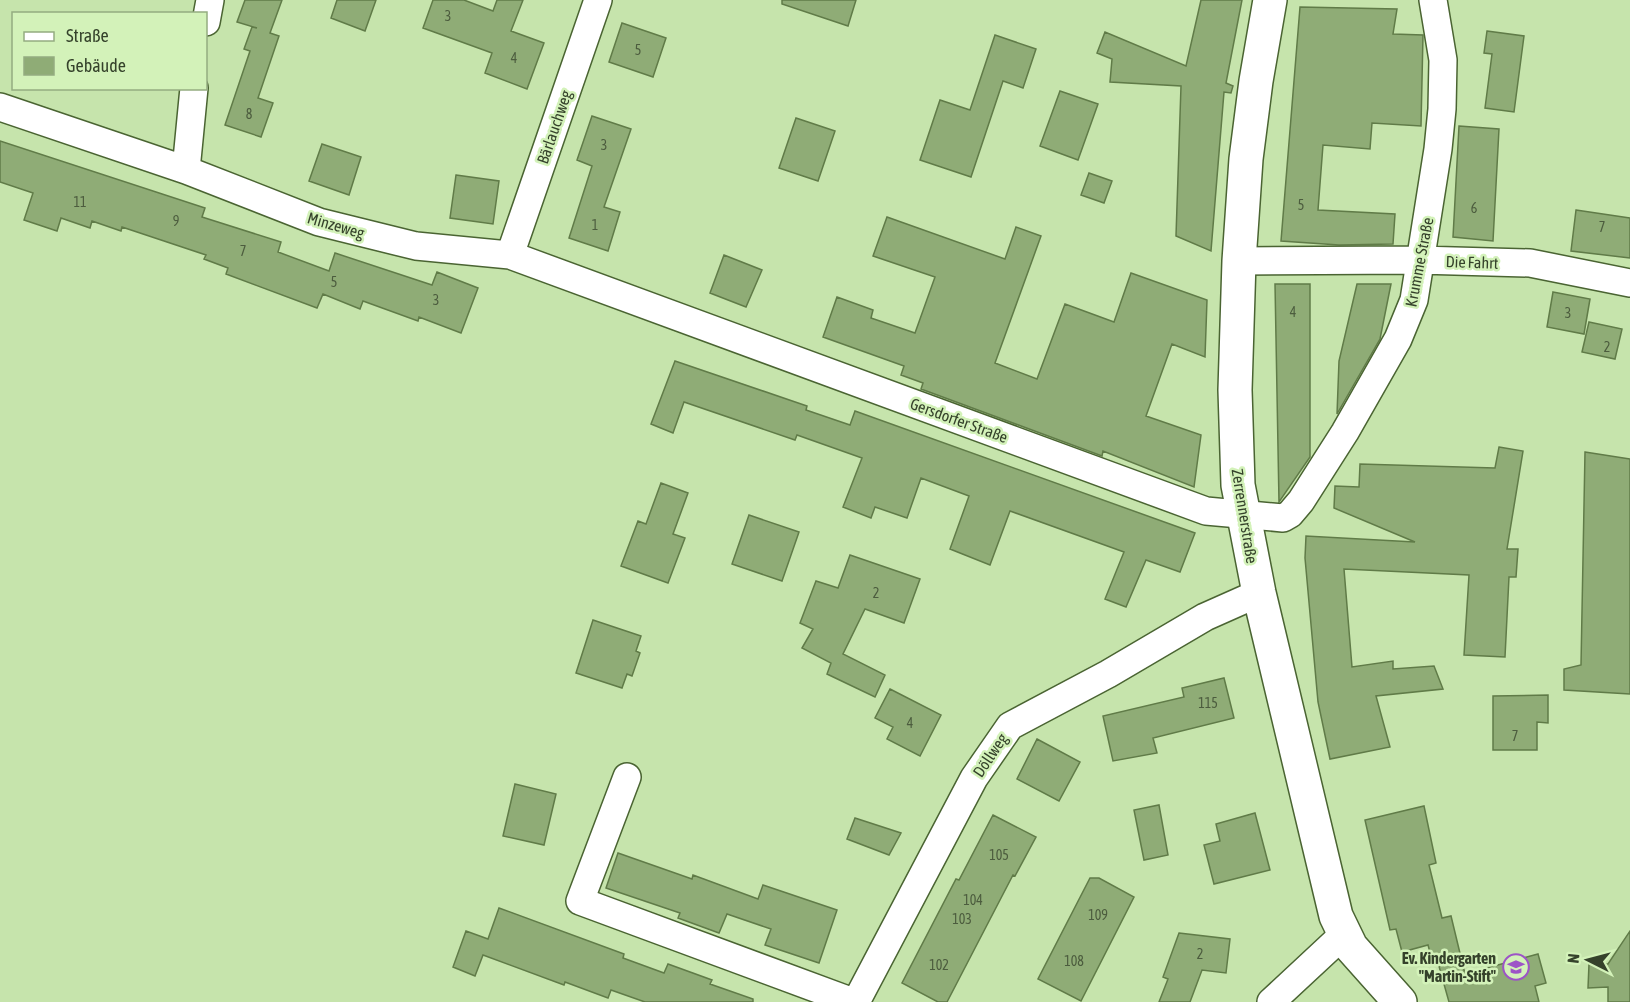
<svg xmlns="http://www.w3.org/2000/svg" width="1630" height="1002" font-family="'Asap Condensed',sans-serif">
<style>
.building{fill:#8fac76;stroke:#607b48;stroke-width:1.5}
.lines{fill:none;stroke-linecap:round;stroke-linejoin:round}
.street-casing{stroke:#4a6432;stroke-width:30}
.secondary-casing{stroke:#4a6432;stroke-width:36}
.street{stroke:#fff;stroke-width:27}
.secondary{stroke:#fff;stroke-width:33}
.labels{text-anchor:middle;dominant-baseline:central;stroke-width:5;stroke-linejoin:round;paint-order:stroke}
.number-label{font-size:14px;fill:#4c5c3e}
.street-label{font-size:16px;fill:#35422b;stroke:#d3f2b9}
.poi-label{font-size:16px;font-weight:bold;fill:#35422b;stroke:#d3f2b9;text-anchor:end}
</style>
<rect width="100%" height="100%" fill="#c6e4ac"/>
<path class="building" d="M 245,0 L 282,0 L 270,33 L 279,36 L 258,98 L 273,103 L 261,137 L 225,125 L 250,51 L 244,49 L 252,27 L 257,28 L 237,22 Z
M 337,0 L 376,0 L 365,31 L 331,18 Z
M 433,0 L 464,0 L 493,11 L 497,0 L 523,0 L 511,31 L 544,43 L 527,89 L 485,73 L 492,53 L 423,28 Z
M 782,0 L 856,0 L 848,26 L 782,4 Z
M 1201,0 L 1242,0 L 1226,83 L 1233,86 L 1231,93 L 1224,92 L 1211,251 L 1176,236 L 1181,86 L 1110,82 L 1112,59 L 1097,53 L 1105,32 L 1186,66 Z
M 1300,7 L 1397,9 L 1393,34 L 1423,35 L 1421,126 L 1372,123 L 1370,149 L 1323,145 L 1318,210 L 1395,214 L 1393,244 L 1339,245 L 1281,241 Z
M 622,23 L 666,38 L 653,77 L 609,62 Z
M 1487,31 L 1524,36 L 1514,112 L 1485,108 L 1492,54 L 1484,53 Z
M 995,35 L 1036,49 L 1023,88 L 1003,81 L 971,177 L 920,160 L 940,100 L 970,110 Z
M 1060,91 L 1098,104 L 1078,160 L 1040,146 Z
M 592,116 L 631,129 L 604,207 L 620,212 L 608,251 L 569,238 L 592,166 L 577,160 Z
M 796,118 L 835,131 L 818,181 L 779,168 Z
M 1459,126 L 1499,129 L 1493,241 L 1453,237 Z
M 0,141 L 205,208 L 202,217 L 281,242 L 278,252 L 329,271 L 335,253 L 432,285 L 437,272 L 478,288 L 461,333 L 419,317 L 418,321 L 363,301 L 360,309 L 323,294 L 317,308 L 226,274 L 228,268 L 204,259 L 206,255 L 122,227 L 121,231 L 92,221 L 90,228 L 61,218 L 57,231 L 24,220 L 33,193 L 0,182 Z
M 322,144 L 361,157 L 349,195 L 309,181 Z
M 1089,173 L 1112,181 L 1104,203 L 1081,195 Z
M 456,175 L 499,181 L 493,224 L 450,218 Z
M 1576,210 L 1630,218 L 1630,258 L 1571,251 Z
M 887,217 L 1005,259 L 1016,227 L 1041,236 L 995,363 L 1037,379 L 1065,304 L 1114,322 L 1131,273 L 1207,300 L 1205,357 L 1172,344 L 1146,416 L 1201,435 L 1194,487 L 1103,451 L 1102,456 L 921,389 L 923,383 L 901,375 L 904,366 L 823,337 L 837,297 L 873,310 L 871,318 L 915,333 L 935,277 L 873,256 Z
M 724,255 L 762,270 L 746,307 L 710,293 Z
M 1275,284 L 1310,284 L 1310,457 L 1279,502 Z
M 1357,284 L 1391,284 L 1380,339 L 1337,414 L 1339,361 Z
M 1553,292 L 1590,299 L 1584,334 L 1547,327 Z
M 1589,322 L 1622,329 L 1615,359 L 1582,352 Z
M 675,361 L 807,406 L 806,410 L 850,425 L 855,411 L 1195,533 L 1180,572 L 1146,560 L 1126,607 L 1105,599 L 1124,552 L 1010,511 L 990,565 L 950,549 L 969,496 L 921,478 L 907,518 L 875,507 L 871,518 L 843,507 L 862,458 L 797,435 L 795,440 L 684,402 L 673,433 L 651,424 Z
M 1499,447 L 1523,451 L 1507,549 L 1518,549 L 1516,577 L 1509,577 L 1505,657 L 1464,655 L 1469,575 L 1344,569 L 1352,667 L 1393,661 L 1393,669 L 1434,666 L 1443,689 L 1376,696 L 1390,747 L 1330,759 L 1318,702 L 1305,558 L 1306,536 L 1415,542 L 1334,508 L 1335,486 L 1359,487 L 1360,464 L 1495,468 Z
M 1585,452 L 1630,459 L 1630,694 L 1564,690 L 1564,669 L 1581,665 Z
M 661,483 L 688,493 L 673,534 L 685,538 L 668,583 L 621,566 L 638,521 L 646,524 Z
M 749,515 L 799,532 L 782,581 L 732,564 Z
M 850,555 L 920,579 L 904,623 L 865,609 L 843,654 L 885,675 L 875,697 L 827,674 L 831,663 L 802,648 L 813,629 L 800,623 L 816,581 L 838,588 Z
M 593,620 L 641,636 L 636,651 L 640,653 L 632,676 L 627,674 L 622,688 L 576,673 Z
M 1224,678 L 1234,718 L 1153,738 L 1157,753 L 1113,761 L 1103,716 L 1184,697 L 1182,688 Z
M 890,689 L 941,715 L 920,756 L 887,739 L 893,727 L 875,718 Z
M 1548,695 L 1548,723 L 1537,722 L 1537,750 L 1493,750 L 1493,696 Z
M 1037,739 L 1080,762 L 1059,801 L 1017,779 Z
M 515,784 L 556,794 L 544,845 L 503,836 Z
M 1159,805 L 1168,855 L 1144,860 L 1134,810 Z
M 1424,806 L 1436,863 L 1429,865 L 1442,918 L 1451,916 L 1465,974 L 1538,954 L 1546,983 L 1535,986 L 1539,1002 L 1449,1002 L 1437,959 L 1432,960 L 1428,945 L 1402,952 L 1396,929 L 1390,930 L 1365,820 Z
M 1255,813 L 1270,870 L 1214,884 L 1204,845 L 1220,841 L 1216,824 Z
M 993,815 L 1036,837 L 1015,876 L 1013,875 L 947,1002 L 938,1002 L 902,983 L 956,879 L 959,880 Z
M 855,818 L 901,833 L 889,855 L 847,839 Z
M 618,853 L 692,879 L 693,875 L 758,899 L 763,885 L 837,910 L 819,963 L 765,945 L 771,929 L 727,914 L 719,933 L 678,918 L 680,913 L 606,888 Z
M 1090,878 L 1099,878 L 1134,897 L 1081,1001 L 1038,979 Z
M 499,908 L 624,954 L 623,958 L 664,973 L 668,964 L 712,980 L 710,984 L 753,999 L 753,1002 L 645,1002 L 611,990 L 608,998 L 565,982 L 564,985 L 483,955 L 475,976 L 453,967 L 466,931 L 488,939 Z
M 1630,931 L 1630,1002 L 1608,1002 L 1608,987 L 1588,988 L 1589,964 L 1608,964 Z
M 1179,933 L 1230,939 L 1226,973 L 1202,970 L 1190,1002 L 1159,1002 L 1168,979 L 1163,977 Z"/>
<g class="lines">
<g class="street-casing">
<path id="street" d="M 206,22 L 210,0
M 0,107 L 186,170 L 319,222 L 416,246 L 510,255 L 1206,511 L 1283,518 L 1290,514 L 1301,501 L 1345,432 L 1398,339 L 1414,300 L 1438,149 L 1442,109 L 1443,60 L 1433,0
M 186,170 L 194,88
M 510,255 L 598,0
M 1239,261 L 1419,260 L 1530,263 L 1630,283
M 627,777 L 580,901 L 853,1002
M 856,1002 L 974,778 L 1010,726 L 1108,674 L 1205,617 L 1259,593
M 1271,1002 L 1343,935"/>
</g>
<g class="secondary-casing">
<path id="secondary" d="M 1270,0 L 1256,81 L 1246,159 L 1239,261 L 1235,390 L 1238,485 L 1259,593 L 1336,916 L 1351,947 L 1400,1002"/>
</g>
<use href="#street" class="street"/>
<use href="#secondary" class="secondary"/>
</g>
<defs>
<g id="school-ring" transform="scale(1.35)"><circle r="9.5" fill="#d3f2b9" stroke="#9d54c7" stroke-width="1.5"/><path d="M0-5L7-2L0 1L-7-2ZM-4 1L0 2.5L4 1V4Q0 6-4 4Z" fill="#9d54c7"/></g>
</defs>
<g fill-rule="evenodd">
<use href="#school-ring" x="1516" y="967"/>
</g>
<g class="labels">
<g class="number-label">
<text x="448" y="16">3</text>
<text x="638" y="50">5</text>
<text x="514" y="58">4</text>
<text x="249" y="114">8</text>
<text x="604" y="145">3</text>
<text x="80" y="202">11</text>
<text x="1301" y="205">5</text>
<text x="1474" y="208">6</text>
<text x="176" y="221">9</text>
<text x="595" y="225">1</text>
<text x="1602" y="227">7</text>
<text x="243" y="251">7</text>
<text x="334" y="282">5</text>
<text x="436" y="300">3</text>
<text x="1293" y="312">4</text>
<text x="1568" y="313">3</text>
<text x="1607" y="347">2</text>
<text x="876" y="593">2</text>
<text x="1208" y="703">115</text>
<text x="910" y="723">4</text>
<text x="1515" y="736">7</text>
<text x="999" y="855">105</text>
<text x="973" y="900">104</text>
<text x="1098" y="915">109</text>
<text x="962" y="919">103</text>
<text x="1200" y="954">2</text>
<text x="1074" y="961">108</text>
<text x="939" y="965">102</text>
</g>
<g class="street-label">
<text transform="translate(554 127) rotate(-71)">Bärlauchweg</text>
<text transform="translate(336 225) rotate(16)">Minzeweg</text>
<text transform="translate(1419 262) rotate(-79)">Krumme Straße</text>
<text transform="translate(1472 262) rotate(2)">Die Fahrt</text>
<text transform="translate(959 420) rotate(20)">Gersdorfer Straße</text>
<text transform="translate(1245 516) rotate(81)">Zerrennerstraße</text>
<text transform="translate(990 755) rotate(-56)">Döllweg</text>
</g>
<g class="poi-label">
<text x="1496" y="958">Ev. Kindergarten<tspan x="1496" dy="18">"Martin-Stift"</tspan></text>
</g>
</g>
<rect x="12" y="12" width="195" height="78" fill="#d3f2b9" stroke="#94ac80" stroke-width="1.5"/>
<rect x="24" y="32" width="30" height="9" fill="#ffffff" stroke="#94ac80" stroke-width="1.5"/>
<text x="66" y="42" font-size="18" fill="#35422b">Straße</text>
<rect x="24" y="57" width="30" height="18" fill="#8fac76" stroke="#94ac80" stroke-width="1.5"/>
<text x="66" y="72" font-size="18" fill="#35422b">Gebäude</text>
<g transform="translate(1588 960) rotate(276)" stroke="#d3f2b9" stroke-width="4.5" paint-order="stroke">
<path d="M0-4.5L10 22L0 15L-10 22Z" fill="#35422b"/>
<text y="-9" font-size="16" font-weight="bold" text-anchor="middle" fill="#35422b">N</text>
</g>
</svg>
